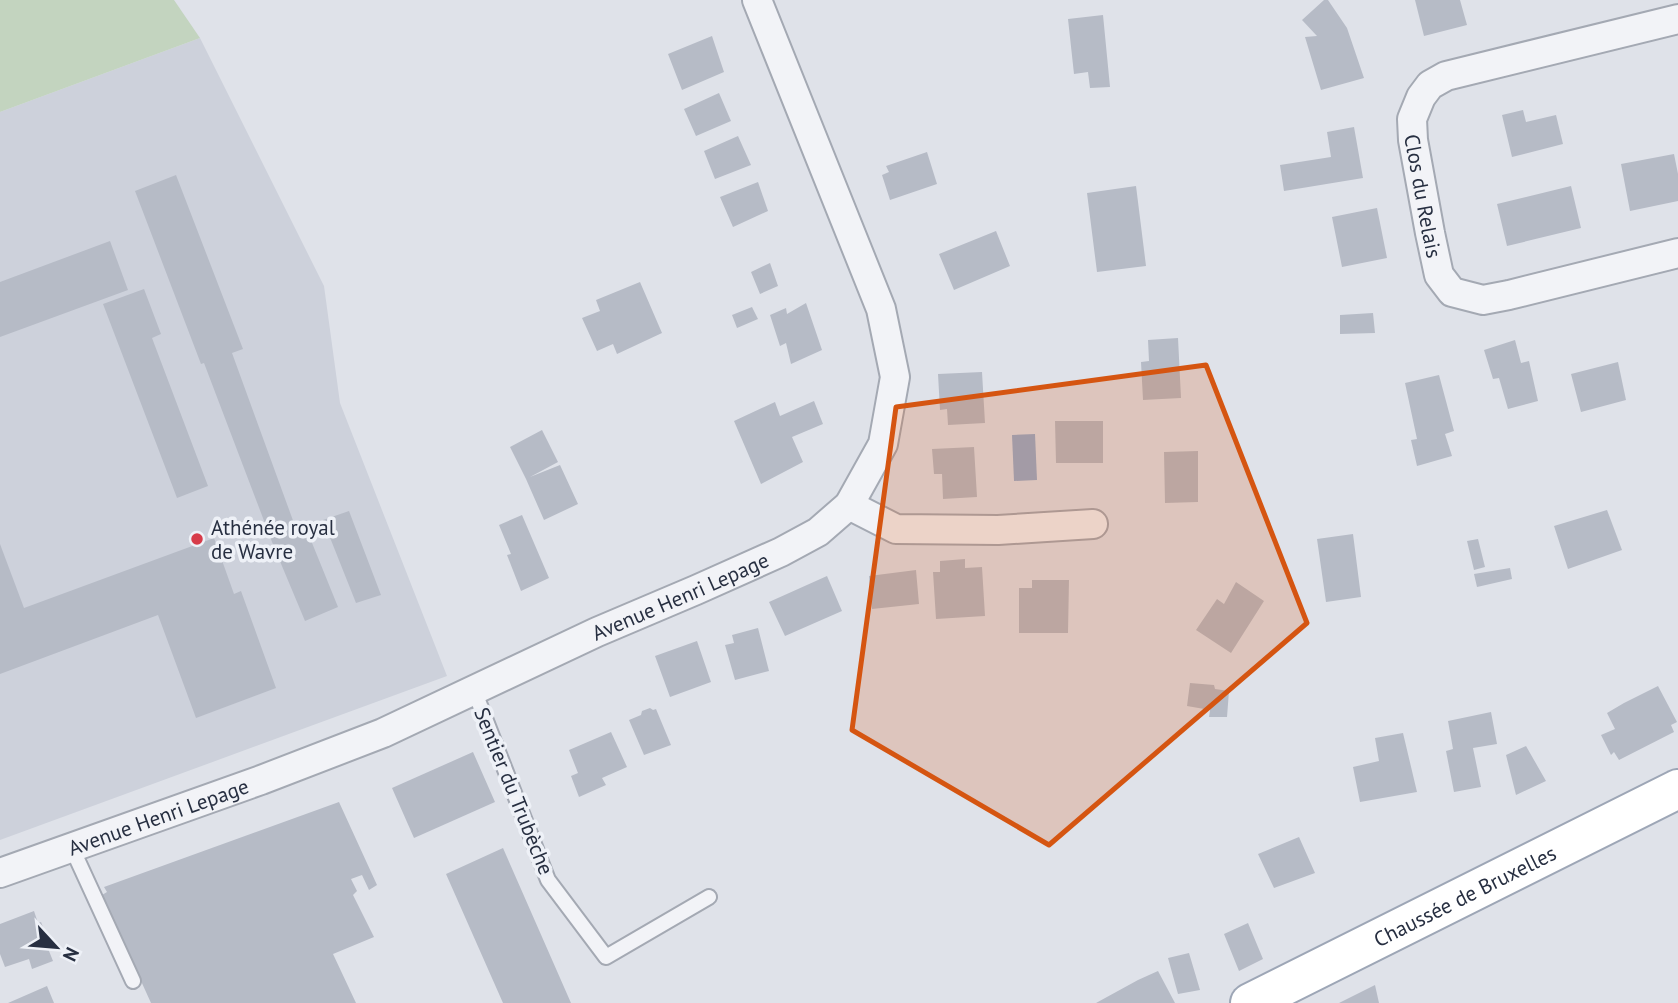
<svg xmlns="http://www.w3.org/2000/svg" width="1678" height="1003" font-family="'PT Sans',sans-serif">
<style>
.built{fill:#cdd1db}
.green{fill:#c3d4bf}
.water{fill:#97adcc}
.building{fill:#b6bbc6}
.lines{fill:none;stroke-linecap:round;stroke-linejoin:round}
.service-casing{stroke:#a4a9b3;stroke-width:18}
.minor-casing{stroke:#a4a9b3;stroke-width:32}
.primary-casing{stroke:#9da6b6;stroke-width:42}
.service{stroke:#f2f3f7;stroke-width:14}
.minor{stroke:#f2f3f7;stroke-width:28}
.primary{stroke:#fff;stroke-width:38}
.marked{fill:#d55511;fill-opacity:0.2;stroke:#d55511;stroke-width:5;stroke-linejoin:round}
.poi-dot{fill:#d73b49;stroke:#eef1f7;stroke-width:2.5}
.labels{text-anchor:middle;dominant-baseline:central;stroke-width:7;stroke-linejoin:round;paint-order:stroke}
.street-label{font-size:21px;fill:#272f41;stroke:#eef1f7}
.poi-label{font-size:21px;fill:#272f41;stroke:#eef1f7;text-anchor:start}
</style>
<rect width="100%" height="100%" fill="#dfe2e9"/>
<path class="built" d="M 200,38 L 324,286 L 340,403 L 447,676 L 0,840 L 0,112 Z"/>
<path class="green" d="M 0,0 L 174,0 L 200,38 L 0,112 Z"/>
<path class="water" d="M 1035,434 L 1037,480 L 1014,481 L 1012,435 Z"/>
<path class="building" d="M 1324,0 L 1328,0 L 1347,28 L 1364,78 L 1321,90 L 1305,37 L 1317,36 L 1302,20 Z
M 1415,0 L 1460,0 L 1467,25 L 1424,36 Z
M 1103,15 L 1110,87 L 1090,88 L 1088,72 L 1074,74 L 1068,19 Z
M 712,36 L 724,72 L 682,90 L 668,54 Z
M 719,93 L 731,121 L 696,136 L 684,109 Z
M 1523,110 L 1526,122 L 1556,115 L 1563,144 L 1512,157 L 1502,115 Z
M 1354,127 L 1363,178 L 1284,191 L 1280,165 L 1331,157 L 1327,132 Z
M 738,136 L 751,165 L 715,179 L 704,151 Z
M 927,152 L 937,184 L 890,200 L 882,175 L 889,172 L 886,166 Z
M 1674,154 L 1678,174 L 1678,201 L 1630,211 L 1621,164 Z
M 176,175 L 243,349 L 232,353 L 299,537 L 308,533 L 338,607 L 305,621 L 274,547 L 204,363 L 201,364 L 135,191 Z
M 758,182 L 768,211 L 733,227 L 720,197 Z
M 1136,186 L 1146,266 L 1097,272 L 1087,193 Z
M 1571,186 L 1581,228 L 1507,246 L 1497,204 Z
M 1377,208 L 1387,258 L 1342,267 L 1332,217 Z
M 996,231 L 1010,266 L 954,290 L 939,254 Z
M 110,241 L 128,290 L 0,337 L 0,282 Z
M 770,263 L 778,286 L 760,294 L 751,272 Z
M 640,282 L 662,333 L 617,354 L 613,344 L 597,351 L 582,318 L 600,311 L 596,300 Z
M 144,289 L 161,334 L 152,338 L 208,486 L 177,498 L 103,304 Z
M 806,303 L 822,350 L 791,364 L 786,343 L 780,346 L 770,315 L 786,308 L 787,314 Z
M 752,307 L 758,319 L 737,328 L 732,315 Z
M 1373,313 L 1375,333 L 1340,334 L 1340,315 Z
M 1178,338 L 1181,398 L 1143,400 L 1141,362 L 1149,361 L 1148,340 Z
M 1515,340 L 1521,363 L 1529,361 L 1538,401 L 1508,409 L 1499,378 L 1493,379 L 1484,350 Z
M 1618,362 L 1626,400 L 1581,412 L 1571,374 Z
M 982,372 L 985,423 L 948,425 L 947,409 L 940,410 L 938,374 Z
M 1439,375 L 1454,431 L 1445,434 L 1452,456 L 1417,466 L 1411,440 L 1417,439 L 1405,383 Z
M 814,401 L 823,424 L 792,437 L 803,462 L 761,484 L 734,421 L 775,402 L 780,416 Z
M 1055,421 L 1103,421 L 1103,463 L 1056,463 Z
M 542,430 L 558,462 L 530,477 L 560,465 L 578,504 L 544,520 L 526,479 L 510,447 Z
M 974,447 L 977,497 L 943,499 L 942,474 L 934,474 L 932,449 Z
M 1198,451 L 1198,502 L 1165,503 L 1164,452 Z
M 1607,510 L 1622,550 L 1568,569 L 1554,526 Z
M 349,511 L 381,595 L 356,603 L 323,520 Z
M 522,515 L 549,578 L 521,591 L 507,555 L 511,554 L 499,525 Z
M 1353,534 L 1361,597 L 1326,602 L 1317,539 Z
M 214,538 L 234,594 L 241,591 L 276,688 L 196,718 L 158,615 L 0,674 L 0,544 L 24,608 Z
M 1478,539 L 1485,567 L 1474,570 L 1467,541 Z
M 965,559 L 965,568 L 982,567 L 985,616 L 936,619 L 933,572 L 940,572 L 940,561 Z
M 1510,568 L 1512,579 L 1477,587 L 1474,574 Z
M 916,570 L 919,604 L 872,609 L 869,576 Z
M 827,576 L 842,611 L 785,636 L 769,602 Z
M 1032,580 L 1069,580 L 1068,633 L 1019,633 L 1019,588 L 1032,588 Z
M 1236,582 L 1264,601 L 1231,653 L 1196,630 L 1217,599 L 1224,604 Z
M 758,628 L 769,671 L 735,680 L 725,645 L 734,643 L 732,635 Z
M 697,641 L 711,682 L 670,697 L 655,656 Z
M 1190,683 L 1214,685 L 1215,689 L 1229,691 L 1227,717 L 1209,717 L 1210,710 L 1187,706 Z
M 1658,686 L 1677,722 L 1671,725 L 1674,732 L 1619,760 L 1614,752 L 1611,755 L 1601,735 L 1615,729 L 1607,713 L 1624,703 Z
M 650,708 L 653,710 L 656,709 L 671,745 L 644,755 L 629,720 L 641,715 L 642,711 Z
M 1491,712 L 1497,744 L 1473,748 L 1481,787 L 1454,792 L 1446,751 L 1453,749 L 1448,721 Z
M 611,732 L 627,767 L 602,778 L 606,785 L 579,797 L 571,776 L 578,773 L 569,750 Z
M 1403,733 L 1417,792 L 1360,802 L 1353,767 L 1379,761 L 1375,738 Z
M 1526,746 L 1546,781 L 1516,795 L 1506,755 Z
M 473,752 L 495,802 L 414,838 L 392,788 Z
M 339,802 L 377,885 L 369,890 L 362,875 L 351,879 L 357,891 L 353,895 L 374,937 L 333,954 L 356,1003 L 151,1003 L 102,895 L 107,892 L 104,887 Z
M 1299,837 L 1315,873 L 1274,888 L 1258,854 Z
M 503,848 L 571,1003 L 503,1003 L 446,874 Z
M 34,911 L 38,923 L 41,922 L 50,945 L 47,946 L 53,961 L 32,969 L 29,959 L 5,967 L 0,954 L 0,924 Z
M 1248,923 L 1263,959 L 1239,971 L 1224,934 Z
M 1189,953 L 1200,990 L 1178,994 L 1168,958 Z
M 1158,971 L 1175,1003 L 1096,1003 L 1138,980 Z
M 1375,985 L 1379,1003 L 1339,1003 Z
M 47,986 L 54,1003 L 8,1003 Z"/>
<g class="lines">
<g class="service-casing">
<path id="service" d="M 474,690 L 548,880 L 606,957 L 709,897
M 71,846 L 133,981"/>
</g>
<g class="minor-casing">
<g id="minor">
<path id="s1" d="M 1678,19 L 1446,76 L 1430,85 L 1421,97 L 1412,119 L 1413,140 L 1430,233 L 1439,275 L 1452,292 L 1483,300 L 1509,295 L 1678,253"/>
<path d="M 849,505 L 896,529 L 998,530 L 1093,524"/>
<path id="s2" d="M 0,873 L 261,780 L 383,733 L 597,632 L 696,590 L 781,552 L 818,532 L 849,505 L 883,444 L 895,377 L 881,309 L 757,0"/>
</g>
</g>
<g class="primary-casing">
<g id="primary">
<path id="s3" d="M 1250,1003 L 1678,789"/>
</g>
</g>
<use href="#service" class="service"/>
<use href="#minor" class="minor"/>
<use href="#primary" class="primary"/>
</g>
<path class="marked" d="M 1206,365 L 1307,623 L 1049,845 L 852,730 L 896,407 Z"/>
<circle class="poi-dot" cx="197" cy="539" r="7"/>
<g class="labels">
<g class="street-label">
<text stroke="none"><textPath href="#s1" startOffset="374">Clos du Relais</textPath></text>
<text stroke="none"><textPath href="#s2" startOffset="735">Avenue Henri Lepage</textPath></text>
<text transform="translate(514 791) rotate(68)">Sentier du Trubèche</text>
<text stroke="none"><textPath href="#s2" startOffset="168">Avenue Henri Lepage</textPath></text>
<text stroke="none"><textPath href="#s3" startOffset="240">Chaussée de Bruxelles</textPath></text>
</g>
<g class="poi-label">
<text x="211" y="527">Athénée royal<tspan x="211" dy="24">de Wavre</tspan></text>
</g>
</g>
<g transform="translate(56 947) rotate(116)" stroke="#eef1f7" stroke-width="5" paint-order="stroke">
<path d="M0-5L12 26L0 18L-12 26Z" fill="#272f41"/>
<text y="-10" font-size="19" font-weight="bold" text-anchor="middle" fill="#272f41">N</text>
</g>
</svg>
